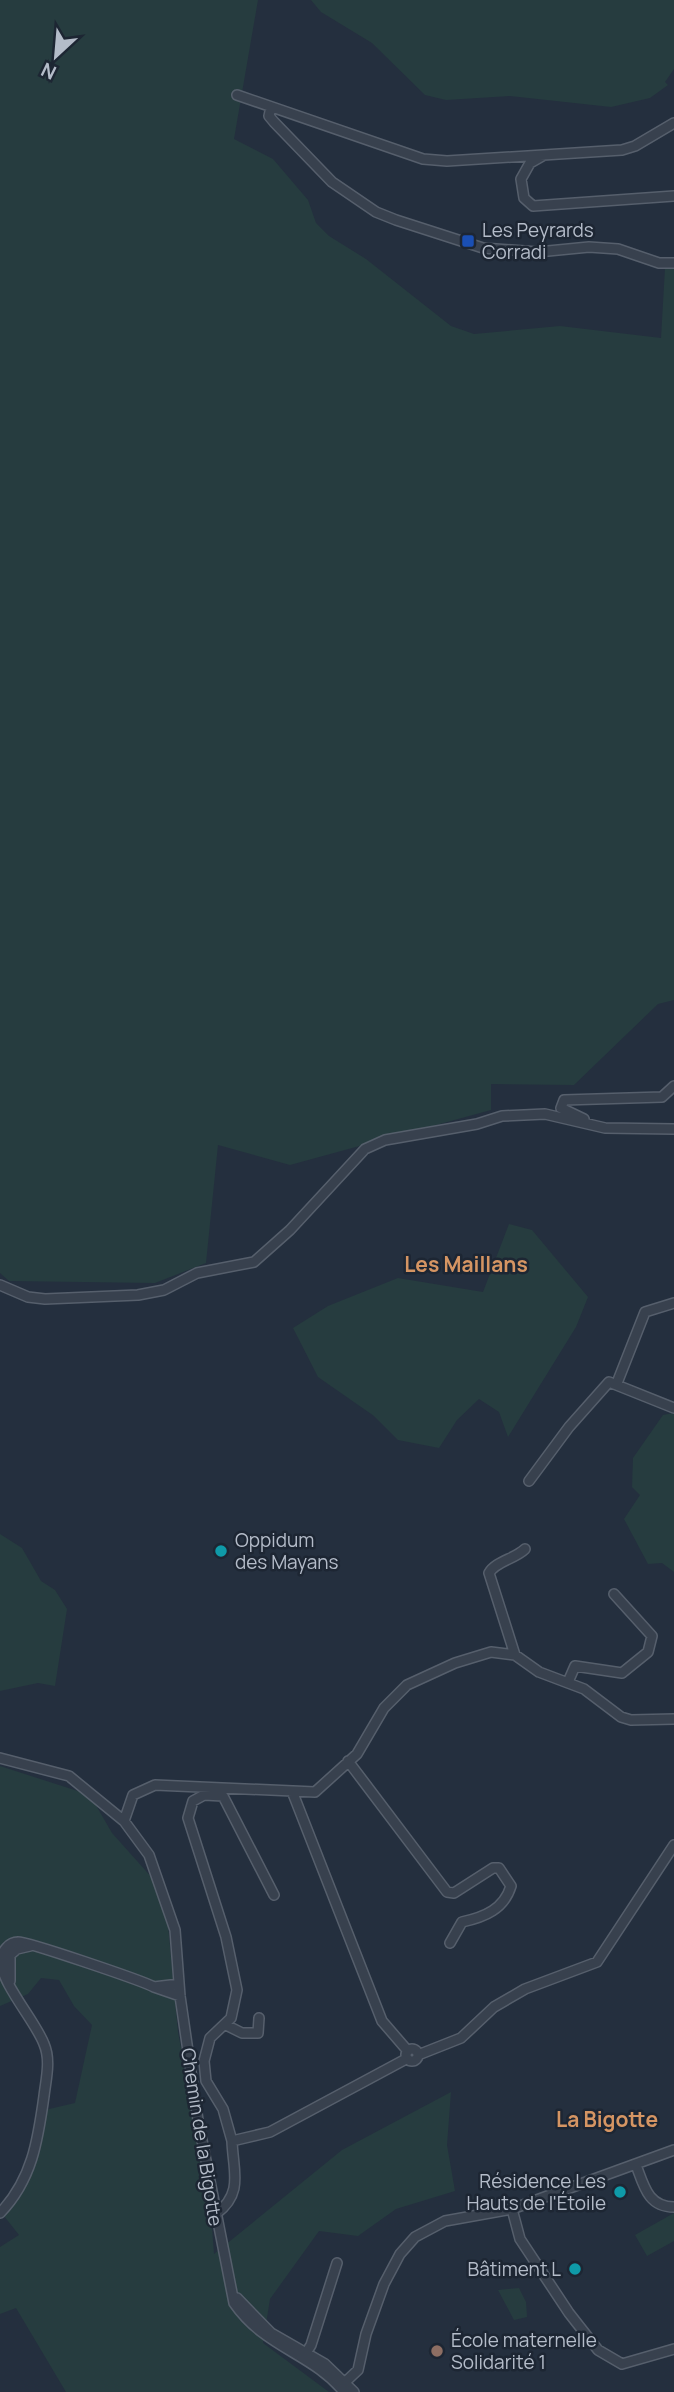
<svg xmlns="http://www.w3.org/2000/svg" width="674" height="2392" font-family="Manrope,sans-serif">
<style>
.green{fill:#263c3f}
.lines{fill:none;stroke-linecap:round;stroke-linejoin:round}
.minor-casing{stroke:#565f6c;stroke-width:12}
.minor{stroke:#38414e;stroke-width:9}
.transit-dot{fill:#1a4fb4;stroke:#1d2633;stroke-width:2.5}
.culture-dot{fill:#0f9aa8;stroke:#1d2633;stroke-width:2.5}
.education-dot{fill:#8d6e63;stroke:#1d2633;stroke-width:2.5}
.labels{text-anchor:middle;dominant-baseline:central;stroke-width:5;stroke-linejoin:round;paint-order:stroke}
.poi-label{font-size:19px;fill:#b4bcc9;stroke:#1d2633;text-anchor:start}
.street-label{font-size:19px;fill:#b4bcc9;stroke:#1d2633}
.neighbourhood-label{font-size:21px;font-weight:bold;fill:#d59563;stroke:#1d2633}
</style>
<rect width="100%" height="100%" fill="#242f3e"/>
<path class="green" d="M 0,0 L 258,0 L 234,139 L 273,159 L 308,200 L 316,223 L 329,236 L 366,259 L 451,326 L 474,334 L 560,326 L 661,338 L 665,268 L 674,267 L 674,1000 L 658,1004 L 574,1085 L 491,1084 L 491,1110 L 290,1165 L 218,1145 L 206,1263 L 155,1283 L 9,1281 L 0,1273 Z
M 311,0 L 674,0 L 674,69 L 665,82 L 668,85 L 650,98 L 611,107 L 510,96 L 446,100 L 425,95 L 372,43 L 321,12 Z
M 509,1224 L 532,1230 L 588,1297 L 576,1327 L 508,1437 L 499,1412 L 479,1399 L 457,1420 L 439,1448 L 398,1440 L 374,1416 L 318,1377 L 293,1328 L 328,1306 L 398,1278 L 483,1292 Z
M 674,1413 L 674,1572 L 662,1563 L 648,1564 L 624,1519 L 640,1495 L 632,1487 L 633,1458 L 663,1415 Z
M 0,1534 L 22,1548 L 41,1581 L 55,1590 L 67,1609 L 55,1686 L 38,1683 L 0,1691 Z
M 0,1766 L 90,1795 L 112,1833 L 154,1880 L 168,1925 L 178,2032 L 210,2200 L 214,2254 L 342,2150 L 451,2092 L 447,2145 L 455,2191 L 396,2209 L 358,2236 L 319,2231 L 270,2299 L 263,2343 L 329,2392 L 66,2392 L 16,2308 L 0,2314 L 0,2247 L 19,2235 L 4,2216 C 36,2177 40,2159 45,2110 L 75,2103 L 92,2025 L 74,2006 L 59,1980 L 41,1978 L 28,1994 L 0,2006 Z
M 674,2213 L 674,2241 L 647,2256 L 635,2235 Z
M 519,2288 L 526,2302 L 527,2317 L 514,2320 L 498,2290 Z"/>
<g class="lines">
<g class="minor-casing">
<path id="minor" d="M 237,95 L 423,159 L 447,161 L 622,150 L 635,146 L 674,123
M 271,107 L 269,116 L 274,122 L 332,182 L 376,212 L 396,220 L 483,248 L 538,252 L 589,247 L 618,249 L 659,263 L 674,263
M 544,155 L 530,163 L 521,179 L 524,198 L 533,206 L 674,196
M 584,1119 L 561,1108 L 564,1100 L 662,1097 L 674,1086
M 0,1285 L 28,1297 L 45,1299 L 138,1295 L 164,1290 L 197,1273 L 254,1262 L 290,1230 L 365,1149 L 385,1140 L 477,1124 L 502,1116 L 545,1114 L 605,1128 L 674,1129
M 617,1383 L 645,1312 L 674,1303
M 529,1481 L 569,1427 L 609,1382 L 674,1408
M 515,1655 L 489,1573 C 496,1561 515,1559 525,1549
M 568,1682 L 575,1666 L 622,1673 L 648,1652 L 652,1636 L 614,1594
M 0,1758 L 69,1776 L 124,1821 L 149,1855 L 175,1930 L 180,1996 L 198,2120 L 234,2303 C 265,2348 312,2353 344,2392
M 348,1761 L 447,1892 L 454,1893 L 493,1868 L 499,1868 L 511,1886 C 504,1909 485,1917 462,1922 L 450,1943
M 292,1791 L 382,2021 L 407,2050
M 124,1821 L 133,1795 L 155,1785 L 315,1792 L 357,1754 L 384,1708 L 407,1685 L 455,1663 L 491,1652 L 515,1655 L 539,1672 L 584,1689 L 621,1717 L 631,1720 L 674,1719
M 10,1981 L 10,1955 L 17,1949 L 30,1946
M 179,1984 L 154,1987 L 180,1996
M 226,2025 L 242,2033 L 258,2033 L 259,2018
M406 2055a6 6 0 1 1 12 0a6 6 0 1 1-12 0Z
M 418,2055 L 461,2038 L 494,2007 L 525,1989 L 597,1962 L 674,1845
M 232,2141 L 223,2109 L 206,2081 L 204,2061 L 210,2038 L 231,2018 L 237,1990 L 226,1937 L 188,1818 L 193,1801 L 204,1795 L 223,1796 L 274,1895
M 636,2165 C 644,2186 648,2207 674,2207
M 512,2209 L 520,2239 L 569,2313 L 598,2350 L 622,2364 L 674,2349
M 0,2213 C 32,2180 38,2140 44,2096 C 46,2079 51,2060 44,2044 C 36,2022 0,1982 1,1960 C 2,1951 9,1942 18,1942 C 26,1941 143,1981 154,1987
M 216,2214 C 244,2193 233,2171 232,2141 L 270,2132 L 406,2059
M 237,2298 L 271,2333 L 325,2364 L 354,2392
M 303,2358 L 311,2345 L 337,2263
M 340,2387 L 358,2370 L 366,2334 L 384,2284 L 400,2254 L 415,2237 L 445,2221 L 512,2209 L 674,2150"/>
</g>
<use href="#minor" class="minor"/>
</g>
<rect class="transit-dot" x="461" y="234" width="14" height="14" rx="3.5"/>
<g class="culture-dot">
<circle cx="221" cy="1551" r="7"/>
<circle cx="620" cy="2192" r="7"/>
<circle cx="575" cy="2269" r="7"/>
</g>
<circle class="education-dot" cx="437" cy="2351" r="7"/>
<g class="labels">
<g class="poi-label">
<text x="482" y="230">Les Peyrards<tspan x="482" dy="22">Corradi</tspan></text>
<text x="235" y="1540">Oppidum<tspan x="235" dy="22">des Mayans</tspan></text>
<text x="606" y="2181" text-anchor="end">Résidence Les<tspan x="606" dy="22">Hauts de l'Étoile</tspan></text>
<text x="561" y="2269" text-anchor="end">Bâtiment L</text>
<text x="451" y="2340">École maternelle<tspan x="451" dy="22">Solidarité 1</tspan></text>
</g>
<g class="street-label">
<text transform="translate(202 2137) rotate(81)">Chemin de la Bigotte</text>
</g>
<g class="neighbourhood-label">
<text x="466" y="1264">Les Maillans</text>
<text x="607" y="2119">La Bigotte</text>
</g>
</g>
<g transform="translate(56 56) rotate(206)" stroke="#1d2633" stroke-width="5" paint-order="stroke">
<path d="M0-5L12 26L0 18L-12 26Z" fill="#b4bcc9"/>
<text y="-10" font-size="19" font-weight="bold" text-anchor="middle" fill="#b4bcc9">N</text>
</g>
</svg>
